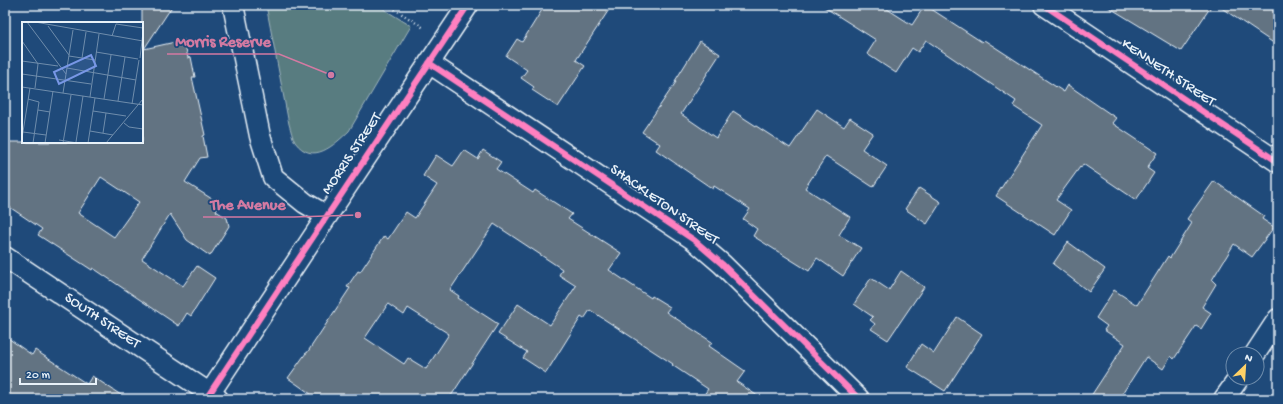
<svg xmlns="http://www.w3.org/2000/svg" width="1283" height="404" font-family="'Gochi Hand',sans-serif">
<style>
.green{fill:#597b80;stroke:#a0b6bc}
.building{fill:#627382;stroke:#e8f1f8;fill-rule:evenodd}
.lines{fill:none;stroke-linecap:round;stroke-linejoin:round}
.street-casing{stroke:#e8f1f8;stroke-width:23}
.path{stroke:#e8f1f8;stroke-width:2.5;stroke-dasharray:1 3;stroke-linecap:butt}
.street{stroke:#1f4a7a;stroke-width:20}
.cycleway-casing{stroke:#1f4a7a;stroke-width:8}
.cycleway{stroke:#ff80c0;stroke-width:6}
.labels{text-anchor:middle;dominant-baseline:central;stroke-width:3.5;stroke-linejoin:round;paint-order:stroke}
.street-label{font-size:15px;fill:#e8f1f8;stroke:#1f4a7a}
.inset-road{fill:none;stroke:#6f8dac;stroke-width:1}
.view{fill:#7897e6;fill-opacity:0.15;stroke:#7897e6;stroke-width:2}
.inset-edge{fill:none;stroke:#e8f1f8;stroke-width:2}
.leader{fill:none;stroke:#d37aa2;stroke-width:1.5}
.callout-dot{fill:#d37aa2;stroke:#1f4a7a;stroke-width:1.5}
.callout-label{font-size:16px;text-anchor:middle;font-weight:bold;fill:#d37aa2;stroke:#1f4a7a;stroke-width:3.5;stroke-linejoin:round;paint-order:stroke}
</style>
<rect width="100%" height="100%" fill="#1f4a7a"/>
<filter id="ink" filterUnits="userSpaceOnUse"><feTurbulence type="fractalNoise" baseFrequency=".025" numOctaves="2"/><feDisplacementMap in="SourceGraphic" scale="8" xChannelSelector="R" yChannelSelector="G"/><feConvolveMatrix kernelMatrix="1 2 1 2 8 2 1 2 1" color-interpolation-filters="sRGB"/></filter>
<g filter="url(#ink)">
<path class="green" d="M 266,5 L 377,5 L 411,26 L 349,131 C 334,145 313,166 295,142 C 292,137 291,130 289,124 Z"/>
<path class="building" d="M 142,5 L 173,5 L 144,49 L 184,40 L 188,58 L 191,57 L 195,77 L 192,77 L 205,135 L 203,136 L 207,157 L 200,158 L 185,182 L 220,204 L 216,211 L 227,218 L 229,226 L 210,256 L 187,240 L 170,214 L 142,259 L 183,286 L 197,266 L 215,278 L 191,316 L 187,313 L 179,326 L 93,268 L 92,270 L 38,235 L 42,229 L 5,204 L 5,142 L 142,142 ZM 101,177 L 139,202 L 114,237 L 78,213 Z
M 545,5 L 612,5 L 576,60 L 585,66 L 558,107 L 532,90 L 534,87 L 521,78 L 527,70 L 506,56 L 517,39 L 522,42 Z
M 821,5 L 881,5 L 912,25 L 925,5 L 982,42 L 984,40 L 1064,92 L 1068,85 L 1116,118 L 1112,123 L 1157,153 L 1147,168 L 1154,173 L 1136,200 L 1083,164 L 1081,168 L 1080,167 L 1056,200 L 1071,210 L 1055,235 L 996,196 L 1042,125 L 1013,106 L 1016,101 L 926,40 L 918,52 L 912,48 L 896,73 L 867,54 L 876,40 Z
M 1105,5 L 1212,5 L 1181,51 Z
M 1217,5 L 1267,5 L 1278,12 L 1278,46 Z
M 700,41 L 720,54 L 681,114 L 716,138 L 733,111 L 790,148 L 817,109 L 844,127 L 850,118 L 873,133 L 862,149 L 887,166 L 873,187 L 826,156 L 805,188 L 850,217 L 839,235 L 861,248 L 843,276 L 817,258 L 809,271 L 753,236 L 757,229 L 743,219 L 750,209 L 714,186 L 713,189 L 656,150 L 660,144 L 642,132 L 676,82 L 675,81 Z
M 464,150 L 478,159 L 483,150 L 501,162 L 496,169 L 533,193 L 535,190 L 572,214 L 568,219 L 621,253 L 609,270 L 651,298 L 652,296 L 670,307 L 666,312 L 712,342 L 709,346 L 745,371 L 737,382 L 762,399 L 701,399 L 708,389 L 672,365 L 673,364 L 590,310 L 584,319 L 581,317 L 546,373 L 523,358 L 527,352 L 498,334 L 518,304 L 550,325 L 576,286 L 559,275 L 562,269 L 494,224 L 450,290 L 459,296 L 458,298 L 498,324 L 449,399 L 318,399 L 288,378 L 306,353 L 307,353 L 350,288 L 347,287 L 358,271 L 360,272 L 384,236 L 388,239 L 406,212 L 415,218 L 437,185 L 423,176 L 436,155 L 453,166 ZM 388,304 L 404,315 L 408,308 L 449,334 L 426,369 L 408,358 L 404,364 L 365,338 Z
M 1214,181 L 1264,216 L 1262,219 L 1274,227 L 1252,257 L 1234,244 L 1212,280 L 1216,284 L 1202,307 L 1211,313 L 1201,329 L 1196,326 L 1174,359 L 1171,356 L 1163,369 L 1146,357 L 1119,399 L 1089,399 L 1125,344 L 1104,330 L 1107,326 L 1096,318 L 1114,290 L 1137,305 L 1168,256 L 1170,258 L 1192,223 L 1187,219 Z
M 919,188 L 941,202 L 927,224 L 905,209 Z
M 1068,242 L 1105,269 L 1089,292 L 1053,264 Z
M 901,271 L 924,287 L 888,340 L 871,329 L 875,324 L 870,320 L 873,317 L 854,304 L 871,278 L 889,290 Z
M 957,317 L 982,334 L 945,391 L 907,367 L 921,344 L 934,353 Z
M 5,336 L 32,355 L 35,350 L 87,384 L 92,376 L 127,399 L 5,399 Z"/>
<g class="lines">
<g class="street-casing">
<path id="street" d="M 233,5 L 260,136 L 273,177 L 305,203 L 327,216
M 1044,5 L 1278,162
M 429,63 L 694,240 L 722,264 L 859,399
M 5,257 L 218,399
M 1255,354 L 1278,319
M 206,399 L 327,216 L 468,5
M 1224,399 L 1239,378"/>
</g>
<path class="path" d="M 388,5 L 424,28"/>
<use href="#street" class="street"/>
<g class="cycleway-casing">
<path id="cycleway" d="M 1044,5 L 1278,162
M 429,63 L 694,240 L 722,264 L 859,399
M 206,399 L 327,216 L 468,5"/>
</g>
<use href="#cycleway" class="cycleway"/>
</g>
</g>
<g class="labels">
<g class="street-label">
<text transform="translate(1168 73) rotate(34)">KENNETH STREET</text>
<text transform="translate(352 154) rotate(-56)">MORRIS STREET</text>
<text transform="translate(664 205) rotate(35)">SHACKLETON STREET</text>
<text transform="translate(102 321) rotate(34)">SOUTH STREET</text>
</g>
</g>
<g transform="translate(22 22)">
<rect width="121" height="121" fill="#1f4a7a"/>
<path class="inset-road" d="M 5,0 L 44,52M 13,0 L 121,19M 26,4 L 47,33M 90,14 L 94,2 L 121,6M 0,19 L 16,42 L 13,66M 74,30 L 116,37M 47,34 L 73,38M 60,36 L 64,10M 118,36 L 121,10M 0,39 L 36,44M 45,46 L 114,58M 0,52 L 69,62M 0,65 L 121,83M 41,71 L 51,8M 68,75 L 77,12M 6,77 L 17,80 L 11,121M 82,77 L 89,33M 96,79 L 103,35M 110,82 L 117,38M 16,88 L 28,90M 71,89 L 104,94M 102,101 L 107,105 L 121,107M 68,109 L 91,113M 1,110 L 24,113M 81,111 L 84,91M 0,116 L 8,66M 37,118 L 56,121M 54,120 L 61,74M 23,121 L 31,69M 41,121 L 49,73M 66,121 L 73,76M 84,121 L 121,77"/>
<path class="view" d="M 69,33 L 74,44 L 37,62 L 32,50 Z"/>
<rect width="121" height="121" class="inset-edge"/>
</g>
<path class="leader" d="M331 75L279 54H167M358 215L294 217H203"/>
<g class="callout-dot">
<circle cx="331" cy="75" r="4"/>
<circle cx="358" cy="215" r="4"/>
</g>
<g class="callout-label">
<text x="223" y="46">Morris Reserve</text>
<text x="248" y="209">The Avenue</text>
</g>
<rect width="1283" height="404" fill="none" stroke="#1f4a7a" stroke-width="20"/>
<rect x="10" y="10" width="1263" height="384" fill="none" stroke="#e8f1f8" stroke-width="1.5" filter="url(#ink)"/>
<g transform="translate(1245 366) rotate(25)"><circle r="19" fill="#1f4a7a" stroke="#6f8dac"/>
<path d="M0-3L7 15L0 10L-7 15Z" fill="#ffd166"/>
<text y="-6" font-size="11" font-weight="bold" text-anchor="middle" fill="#e8f1f8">N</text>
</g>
<path d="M20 378v6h76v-6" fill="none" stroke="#e8f1f8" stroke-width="2"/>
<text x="26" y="378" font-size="12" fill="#e8f1f8" stroke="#1f4a7a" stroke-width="3" paint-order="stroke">20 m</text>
</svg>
